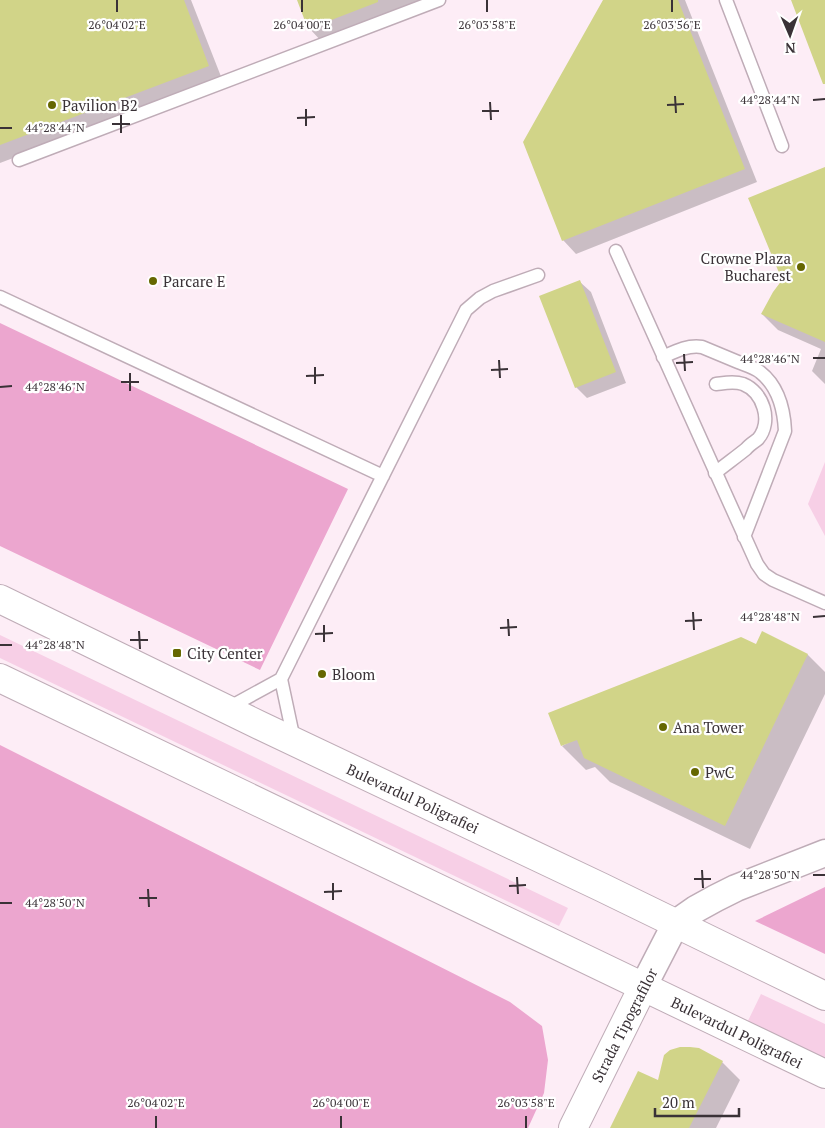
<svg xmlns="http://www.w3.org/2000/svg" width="825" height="1128" font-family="'PT Serif',serif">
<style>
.green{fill:#f7cfe6}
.forest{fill:#eca6cf}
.shadow{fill:#0003}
.building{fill:#d1d488}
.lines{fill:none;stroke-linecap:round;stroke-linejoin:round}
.service-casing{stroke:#bfacb7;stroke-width:15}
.minor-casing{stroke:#bfacb7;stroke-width:29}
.tertiary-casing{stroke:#bfacb7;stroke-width:30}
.secondary-casing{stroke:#bfacb7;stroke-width:30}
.service{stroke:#fff;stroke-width:12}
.minor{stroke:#fff;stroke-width:26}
.tertiary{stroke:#fff;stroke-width:28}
.secondary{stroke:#fff;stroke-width:28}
.ticks{fill:none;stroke:#3a3237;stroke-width:2}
.poi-dot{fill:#666701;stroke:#fff;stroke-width:2}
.labels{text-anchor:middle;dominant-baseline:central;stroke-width:4.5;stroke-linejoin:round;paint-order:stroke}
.poi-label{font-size:15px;fill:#3a3237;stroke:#fff;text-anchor:start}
.street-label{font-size:15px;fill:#3a3237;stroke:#fff}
.ticks-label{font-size:12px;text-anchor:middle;fill:#3a3237;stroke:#fff;stroke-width:4.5;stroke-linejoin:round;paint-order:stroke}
</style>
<rect width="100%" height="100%" fill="#fdedf6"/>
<path class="green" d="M 825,462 L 825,536 L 808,504 Z
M 0,635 L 568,908 L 559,926 L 0,658 Z
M 761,994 L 825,1024 L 825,1065 L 745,1027 Z"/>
<path class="forest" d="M 0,323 L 348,489 L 260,670 L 0,546 Z
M 0,745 L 510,1002 L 542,1026 L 548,1060 L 544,1093 L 528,1128 L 0,1128 Z
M 825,887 L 825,954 L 755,921 Z"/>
<path class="shadow" d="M 0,0 L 191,0 L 222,79 L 0,163 Z
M 298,0 L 432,0 L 322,42 L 309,28 Z
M 604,0 L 685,0 L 757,182 L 576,254 L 563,240 Z
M 825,168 L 825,384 L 812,371 L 821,349 L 778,330 L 762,314 L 783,280 Z
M 580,282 L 591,292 L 626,383 L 587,398 L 576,387 Z
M 762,633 L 808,655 L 825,672 L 825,694 L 750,849 L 610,782 L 595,767 L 586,770 L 562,746 L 756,646 Z
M 722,1062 L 740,1080 L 716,1128 L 611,1128 L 659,1082 Z"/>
<path class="building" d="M 0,0 L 184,0 L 209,66 L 0,145 Z
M 297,0 L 378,0 L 378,2 L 308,29 Z
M 603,0 L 678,0 L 745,169 L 562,241 L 523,142 Z
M 791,0 L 825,0 L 825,84 L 823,84 Z
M 825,167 L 825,342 L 761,314 L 773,292 L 782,280 L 748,198 Z
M 580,280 L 616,372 L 575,388 L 539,296 Z
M 762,631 L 808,654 L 725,826 L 584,758 L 577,740 L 561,746 L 548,713 L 741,637 L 756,644 Z
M 680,1047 L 690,1047 L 699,1048 L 723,1061 L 689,1128 L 610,1128 L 638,1071 L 658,1080 L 664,1055 L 670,1050 Z"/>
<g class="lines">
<g class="service-casing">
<path id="service" d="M 726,0 L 782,146
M 19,160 L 439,0
M 616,251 L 757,564 L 764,574 L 773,580 L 825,603
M 0,297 L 383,476
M 663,357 C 676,351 687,345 702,347 C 714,352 726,357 738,362 C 745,365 753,367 760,372 C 778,386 784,409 785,431 L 744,537
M 715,473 C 725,465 736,457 746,449 C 749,445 754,442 758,439 C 773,421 763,392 743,384 C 734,381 725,383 716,384
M 281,679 L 294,740
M 228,708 L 281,679 L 466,310 L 480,298 L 493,291 L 538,275"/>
</g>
<g class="minor-casing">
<path id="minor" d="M 643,987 L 676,923 L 696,909 L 716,898 L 736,888 L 825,853"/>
</g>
<g class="tertiary-casing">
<path id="tertiary" d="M 573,1128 L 643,987"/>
</g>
<g class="secondary-casing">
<path id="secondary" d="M 0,599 L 259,725 L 601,887 L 825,996
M 0,678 L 825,1074"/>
</g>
<use href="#service" class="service"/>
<use href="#minor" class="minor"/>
<use href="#tertiary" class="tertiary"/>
<use href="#secondary" class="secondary"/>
</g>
<path class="ticks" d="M 117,0 L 117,12M 302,0 L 302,12M 487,0 L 487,12M 672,0 L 672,12M 675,96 L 676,113M 813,100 L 825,99M 490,102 L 491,120M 667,105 L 684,104M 306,109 L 306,126M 482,111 L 499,111M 121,115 L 121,133M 297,118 L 315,117M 112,124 L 130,124M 0,128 L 12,128M 684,354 L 685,371M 813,358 L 825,358M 499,360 L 500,378M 676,363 L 693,362M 315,367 L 315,384M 491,370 L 508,369M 130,373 L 130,391M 306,376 L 324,375M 121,382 L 139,382M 0,387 L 12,386M 693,612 L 694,630M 813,617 L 825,616M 508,619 L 509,636M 685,621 L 702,620M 324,625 L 324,642M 500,628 L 517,627M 139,631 L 140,649M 315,634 L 333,633M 130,640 L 148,640M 0,645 L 12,645M 702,870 L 703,888M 813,875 L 825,875M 517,877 L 518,894M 694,879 L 711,879M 333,883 L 333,900M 509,886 L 526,885M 148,889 L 149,907M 324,892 L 342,891M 139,898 L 157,898M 0,903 L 12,903M 156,1116 L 156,1128M 341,1116 L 341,1128M 526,1116 L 526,1128"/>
<g class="poi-dot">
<circle cx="52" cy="105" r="5"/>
<circle cx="801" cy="267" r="5"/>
<circle cx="153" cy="281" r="5"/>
<rect x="172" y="648" width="10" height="10" rx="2.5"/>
<circle cx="322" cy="674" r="5"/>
<circle cx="663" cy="727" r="5"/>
<circle cx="695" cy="772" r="5"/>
</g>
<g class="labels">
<g class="poi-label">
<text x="62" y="105">Pavilion B2</text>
<text x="791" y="258" text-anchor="end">Crowne Plaza<tspan x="791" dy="17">Bucharest</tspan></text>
<text x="163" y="281">Parcare E</text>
<text x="187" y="653">City Center</text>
<text x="332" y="674">Bloom</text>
<text x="673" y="727">Ana Tower</text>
<text x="705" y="772">PwC</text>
</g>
<g class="street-label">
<text transform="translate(413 798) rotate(25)">Bulevardul Poligrafiei</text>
<text transform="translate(624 1025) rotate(-63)">Strada Tipografilor</text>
<text transform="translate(737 1032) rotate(26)">Bulevardul Poligrafiei</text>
</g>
</g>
<g class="ticks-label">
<text x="117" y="29">26°04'02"E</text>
<text x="302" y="29">26°04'00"E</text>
<text x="487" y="29">26°03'58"E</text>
<text x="672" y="29">26°03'56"E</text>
<text x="770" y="104">44°28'44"N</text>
<text x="55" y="132">44°28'44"N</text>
<text x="770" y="363">44°28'46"N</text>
<text x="55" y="391">44°28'46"N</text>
<text x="770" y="621">44°28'48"N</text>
<text x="55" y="649">44°28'48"N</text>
<text x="770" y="879">44°28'50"N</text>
<text x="55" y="907">44°28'50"N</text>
<text x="156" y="1107">26°04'02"E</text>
<text x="341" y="1107">26°04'00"E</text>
<text x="526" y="1107">26°03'58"E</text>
</g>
<g transform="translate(790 35) rotate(178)" stroke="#ffffff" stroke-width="4" paint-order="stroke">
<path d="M0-4L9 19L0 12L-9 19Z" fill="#3a3237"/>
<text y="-8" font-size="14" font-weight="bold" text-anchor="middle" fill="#3a3237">N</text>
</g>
<path d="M655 1108v8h84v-8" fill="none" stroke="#3a3237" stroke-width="2.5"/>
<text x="662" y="1108" font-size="15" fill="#3a3237" stroke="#ffffff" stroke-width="4" paint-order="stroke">20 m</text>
</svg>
